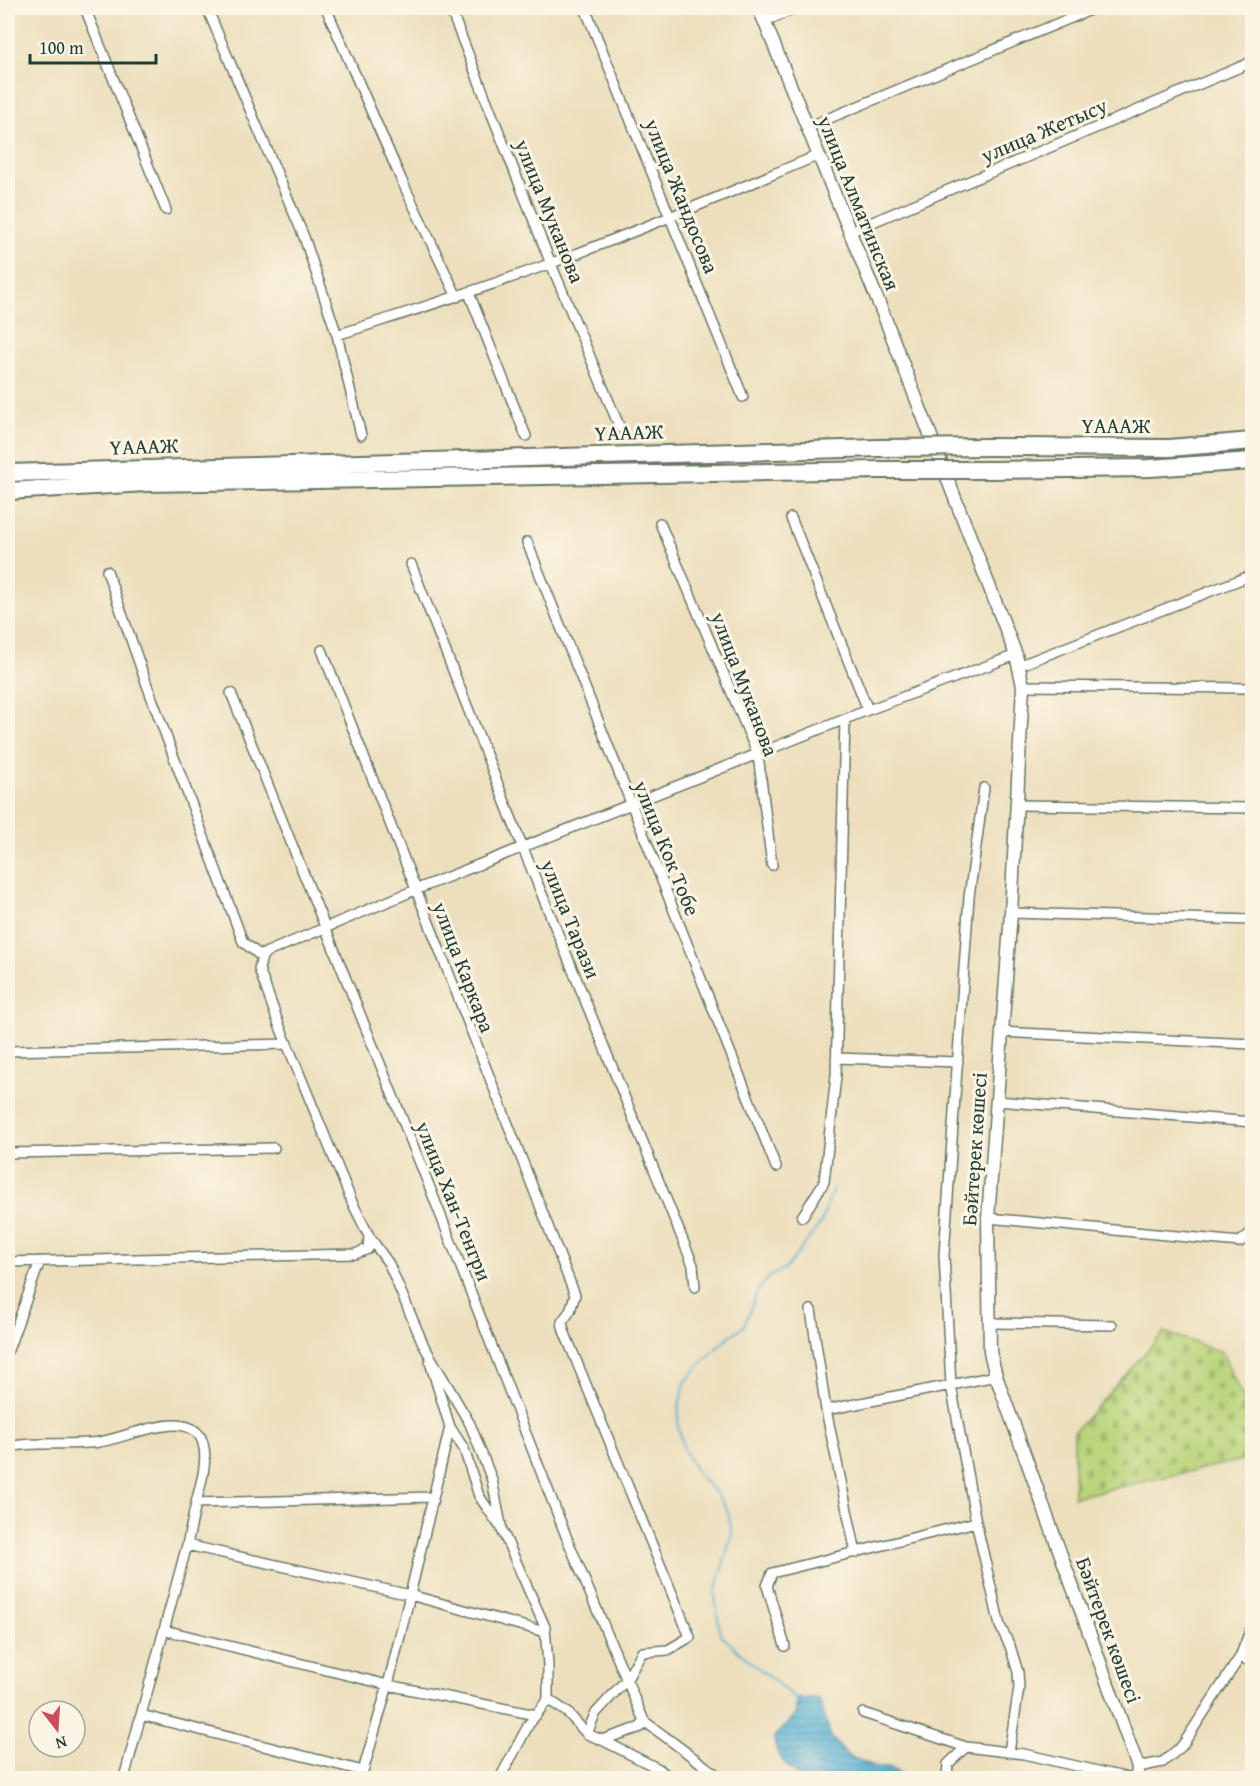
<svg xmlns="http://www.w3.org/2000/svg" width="1260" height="1786" font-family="'Gentium Book Plus',serif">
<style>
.cemetery{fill:url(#cemetery-stones);stroke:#6c8857;stroke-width:1.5}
.water{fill:url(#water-rules);stroke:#3b7684;stroke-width:1.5}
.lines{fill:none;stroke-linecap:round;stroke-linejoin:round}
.stream{stroke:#57b0d4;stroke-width:2}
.street-casing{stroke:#677664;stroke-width:12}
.secondary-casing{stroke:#677664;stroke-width:15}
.highway-casing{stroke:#677664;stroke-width:20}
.street{stroke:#fff;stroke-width:9}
.secondary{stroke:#fff;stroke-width:12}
.highway{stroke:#fff;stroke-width:16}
.highway-bridge-casing{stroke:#677664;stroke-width:20;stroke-linecap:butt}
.highway-bridge{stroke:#fff;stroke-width:16}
.labels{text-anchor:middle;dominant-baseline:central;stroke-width:6;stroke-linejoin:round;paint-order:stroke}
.street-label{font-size:21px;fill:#1f3d34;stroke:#fcf5e5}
</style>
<defs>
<pattern id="cemetery-stones" width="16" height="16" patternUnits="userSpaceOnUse" patternTransform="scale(1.5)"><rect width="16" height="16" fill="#bad47a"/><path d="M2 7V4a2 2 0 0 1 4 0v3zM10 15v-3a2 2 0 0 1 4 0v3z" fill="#9fb76a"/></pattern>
<pattern id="water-rules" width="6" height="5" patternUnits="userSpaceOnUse" patternTransform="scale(1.5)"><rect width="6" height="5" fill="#57b0d4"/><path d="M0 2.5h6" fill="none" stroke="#4790ad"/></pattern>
</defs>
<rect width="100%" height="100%" fill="#fcf5e5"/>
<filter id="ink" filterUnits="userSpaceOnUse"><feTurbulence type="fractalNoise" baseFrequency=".0167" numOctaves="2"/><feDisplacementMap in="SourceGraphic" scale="12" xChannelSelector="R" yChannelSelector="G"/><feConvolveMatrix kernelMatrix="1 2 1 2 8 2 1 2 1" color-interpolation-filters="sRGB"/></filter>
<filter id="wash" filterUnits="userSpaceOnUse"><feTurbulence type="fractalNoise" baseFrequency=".008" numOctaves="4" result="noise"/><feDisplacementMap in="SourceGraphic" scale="24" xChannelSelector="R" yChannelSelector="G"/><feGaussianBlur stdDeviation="1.35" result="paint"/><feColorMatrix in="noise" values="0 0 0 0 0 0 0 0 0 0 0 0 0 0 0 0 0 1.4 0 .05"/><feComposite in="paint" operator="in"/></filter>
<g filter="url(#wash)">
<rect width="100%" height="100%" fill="#eddfbd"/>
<path class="cemetery" d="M 1164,1332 L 1222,1352 L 1252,1418 L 1252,1458 L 1074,1497 L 1074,1432 Z"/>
<path class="water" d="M 814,1698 L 820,1701 L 831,1737 L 848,1756 L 873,1766 L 892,1769 L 907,1778 L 801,1778 C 787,1769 774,1753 774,1737 L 796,1715 L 796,1699 Z"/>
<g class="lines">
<path class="stream" d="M 796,1699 L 739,1652 L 720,1634 L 715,1595 L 732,1533 L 728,1512 L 717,1494 L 699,1476 L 684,1450 L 678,1426 L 679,1405 L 685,1383 L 696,1369 L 728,1337 L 744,1326 L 757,1292 L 768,1278 L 787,1267 L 821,1223 L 833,1189"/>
</g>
</g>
<g filter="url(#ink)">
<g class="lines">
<g class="street-casing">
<path id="street" d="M 85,8 L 166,210
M 207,8 L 304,237 L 337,335 L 361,435
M 326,8 L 401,179 L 457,297
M 450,8 L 551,264 L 620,428
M 585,8 L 743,397
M 765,21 L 797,8
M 808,127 L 1095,8
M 849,232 L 1252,62
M 469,293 L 526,436
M 337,335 C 408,312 479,290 549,264 C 640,231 730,192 819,155
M 791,518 L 868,710
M 660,523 L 758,755 L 772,865
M 527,542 L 776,1167
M 411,564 L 523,848 L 693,1265 L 695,1287
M 107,571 L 147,685 L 243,942 L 262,957
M 322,650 L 575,1295 L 570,1311 L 562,1322 L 564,1331 L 690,1637 L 668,1650 L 642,1652 L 627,1679 L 595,1714 L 587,1734
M 1018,666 L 1252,575
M 1023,686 L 1252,688
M 231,693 L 430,1188 L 568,1541 L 644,1721
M 984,788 L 969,897 L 944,1255 L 951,1385 L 976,1522 L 1000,1626 L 1010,1646 L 1018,1672 L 1019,1688 L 1009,1752
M 1017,805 L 1252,808
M 1011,913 L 1252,920
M 1001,1032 L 1252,1044
M 8,1051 L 287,1044
M 836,1058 L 958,1062
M 997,1101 L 1252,1122
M 8,1153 L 274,1148
M 802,1217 L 824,1182 L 836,1076 L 845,719
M 988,1218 L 1240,1242 L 1252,1232
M 369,1236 L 389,1264 L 424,1346 L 470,1424 L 492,1480 L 502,1530 L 545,1627 L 548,1665 L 548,1699 L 529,1724 L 500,1778
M 8,1262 L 355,1254 L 368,1249 L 369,1236 L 352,1202 L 278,1022 L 259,969 L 262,957 L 265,953 L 415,890 L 868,710 L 1016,655
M 811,1310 L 826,1410 L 856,1553
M 990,1323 L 1112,1325
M 8,1350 L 40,1261
M 430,1362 L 450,1427 L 464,1449 L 479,1496 L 499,1525
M 826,1410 L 996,1376
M 8,1447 C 33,1441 72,1446 99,1442 C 126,1439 197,1402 204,1448 C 207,1466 200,1486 196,1503
M 433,1497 L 196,1503 L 187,1545 L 410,1595 L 450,1427
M 187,1545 L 164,1630 L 388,1685 L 410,1595 L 545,1632
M 164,1630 L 141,1715 L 363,1771 L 388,1685 L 536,1715
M 785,1646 L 767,1586 L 772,1573 L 976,1522
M 1240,1657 L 1252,1662
M 548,1699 L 568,1713 L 587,1734 L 602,1740 L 641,1727 L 644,1721
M 863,1713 L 966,1747 L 1024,1754 L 1128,1778
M 644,1721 L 721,1778
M 602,1740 L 659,1769 L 670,1778
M 1138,1767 L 1163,1762 L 1182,1746 L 1240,1657 L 1252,1626
M 124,1778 L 141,1715
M 947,1778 L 948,1764 L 966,1747"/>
</g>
<g class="secondary-casing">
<path id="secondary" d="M 759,8 L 886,321 L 1016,655 L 1023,686 L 1011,913 L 988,1218 L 990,1352 L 996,1376 L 1138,1767 L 1137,1778"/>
</g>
<g class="highway-casing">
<path id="highway" d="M 991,447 L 1169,448 L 1252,441
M 991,470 L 1150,468 L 1252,461
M 8,473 L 880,448
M 8,491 L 146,483 L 880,470"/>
</g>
<use href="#street" class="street"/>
<use href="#secondary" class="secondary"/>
<use href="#highway" class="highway"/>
<g class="highway-bridge-casing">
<path id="highway-bridge" d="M 880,448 L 991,447
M 880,470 L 991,470"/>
</g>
<use href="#highway-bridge" class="highway-bridge"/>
</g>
</g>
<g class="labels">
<g class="street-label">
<text transform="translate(1044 130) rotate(-23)">улица Жетысу</text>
<text transform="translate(682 196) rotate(68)">улица Жандосова</text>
<text transform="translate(859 203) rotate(68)">улица Алматинская</text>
<text transform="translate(550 211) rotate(68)">улица Муканова</text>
<text x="1116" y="425">ҮАААЖ</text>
<text transform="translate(629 432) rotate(-2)">ҮАААЖ</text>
<text transform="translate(144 446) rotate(-2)">ҮАААЖ</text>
<text transform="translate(745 684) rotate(69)">улица Муканова</text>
<text transform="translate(667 848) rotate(68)">улица Кок Тобе</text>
<text transform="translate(571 919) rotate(68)">улица Тарази</text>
<text transform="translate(464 967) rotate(69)">улица Каркара</text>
<text transform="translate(974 1149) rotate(-86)">Бәйтерек көшесі</text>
<text transform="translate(454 1201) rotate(68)">улица Хан-Тенгри</text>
<text transform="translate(1109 1630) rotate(70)">Бәйтерек көшесі</text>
</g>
</g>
<rect width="1260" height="1786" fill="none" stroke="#fcf5e5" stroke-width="30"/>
<g transform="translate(57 1729) rotate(163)"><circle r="28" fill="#fcf5e5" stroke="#a4ab9e" stroke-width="1.5"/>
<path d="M0-4.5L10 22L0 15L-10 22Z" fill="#d1495b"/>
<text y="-9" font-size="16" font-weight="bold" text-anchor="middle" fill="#1f3d34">N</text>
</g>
<path d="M30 54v9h126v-9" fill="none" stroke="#1f3d34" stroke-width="3"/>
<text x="39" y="54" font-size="18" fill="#1f3d34" stroke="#fcf5e5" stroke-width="4.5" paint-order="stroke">100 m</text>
</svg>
